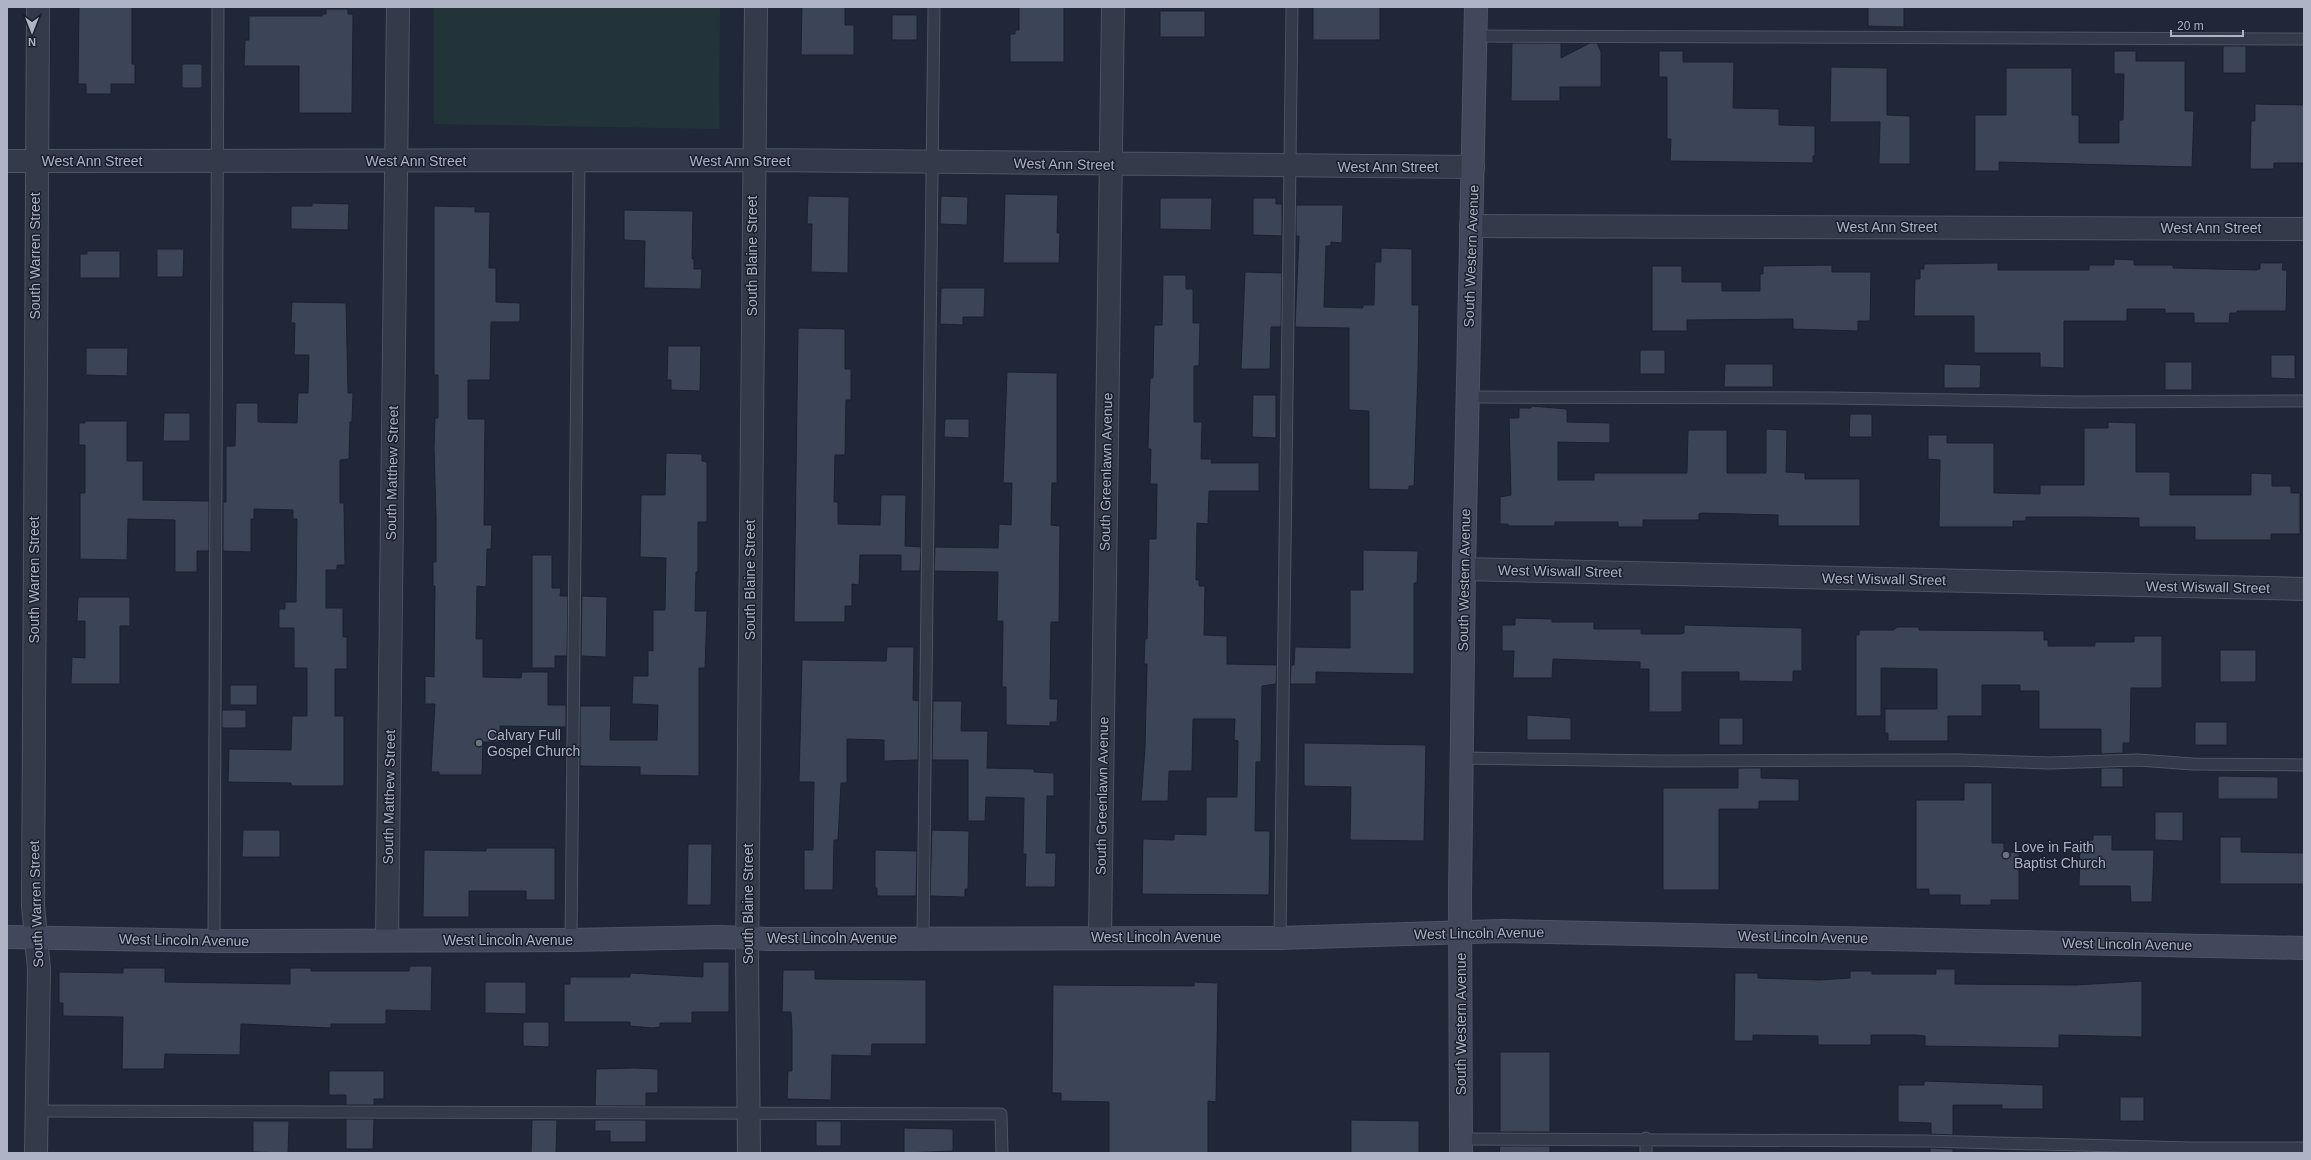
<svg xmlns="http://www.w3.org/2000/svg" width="2311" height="1160" font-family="Helvetica,sans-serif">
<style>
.green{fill:#223439}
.building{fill:#3c4558;stroke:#1b212f}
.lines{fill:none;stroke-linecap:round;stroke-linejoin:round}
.service-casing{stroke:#4e5463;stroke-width:13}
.minor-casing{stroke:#4e5463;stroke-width:24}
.secondary-casing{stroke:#4e5463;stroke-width:24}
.service{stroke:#333a49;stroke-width:11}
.minor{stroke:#333a49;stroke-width:22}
.secondary{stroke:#41485c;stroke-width:22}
.worship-dot{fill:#6b7280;stroke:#191f2d;stroke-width:1.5}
.labels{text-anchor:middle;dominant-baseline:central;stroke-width:3;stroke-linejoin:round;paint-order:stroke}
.street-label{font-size:14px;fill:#aeb4c5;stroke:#191f2d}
.poi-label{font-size:14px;fill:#aeb4c5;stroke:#191f2d;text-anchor:start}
</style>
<rect width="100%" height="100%" fill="#202738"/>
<path class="green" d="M 434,7 L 720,7 L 719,129 L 434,124 Z"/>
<path class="building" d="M 79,7 L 132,7 L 132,64 L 135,64 L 135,84 L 111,84 L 111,94 L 86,94 L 86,84 L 78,84 Z
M 802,7 L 845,7 L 845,25 L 854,25 L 854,55 L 801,55 Z
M 1019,7 L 1064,7 L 1064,62 L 1010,62 L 1010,34 L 1015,34 L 1015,30 L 1019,30 Z
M 1313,7 L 1380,7 L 1380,40 L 1313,40 Z
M 1868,7 L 1904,7 L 1904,27 L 1868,26 Z
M 326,9 L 348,9 L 348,14 L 353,14 L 352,113 L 299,113 L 299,66 L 244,66 L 245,40 L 249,40 L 249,16 L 322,16 L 322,14 L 326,14 Z
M 1160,11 L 1205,11 L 1205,37 L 1160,37 Z
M 892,15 L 917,15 L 917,40 L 892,40 Z
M 1512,43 L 1561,43 L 1561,58 L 1590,43 L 1597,43 L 1601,52 L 1601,87 L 1560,87 L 1560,101 L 1511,101 Z
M 2223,46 L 2246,46 L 2246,73 L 2223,73 Z
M 1659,51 L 1683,51 L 1683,62 L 1734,62 L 1733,108 L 1779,109 L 1779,125 L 1815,126 L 1815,156 L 1813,156 L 1813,163 L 1670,161 L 1671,139 L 1667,139 L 1667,77 L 1659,77 Z
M 2114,51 L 2136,51 L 2136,61 L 2185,61 L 2185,111 L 2194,111 L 2192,167 L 1999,162 L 1999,171 L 1975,171 L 1975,115 L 2006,115 L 2006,68 L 2072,68 L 2072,115 L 2079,115 L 2079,143 L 2119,143 L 2119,120 L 2123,120 L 2124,74 L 2114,74 Z
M 182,64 L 202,64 L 202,88 L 182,88 Z
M 1831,67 L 1887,68 L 1887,115 L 1910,116 L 1910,164 L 1879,164 L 1880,122 L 1830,122 Z
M 2255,104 L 2304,105 L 2304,163 L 2274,163 L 2274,169 L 2250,169 L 2251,121 L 2255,121 Z
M 1005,194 L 1058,195 L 1057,233 L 1060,233 L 1059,263 L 1003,263 Z
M 808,196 L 849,197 L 848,273 L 811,272 L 812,224 L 807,224 Z
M 941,196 L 968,197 L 967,225 L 940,224 Z
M 1160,198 L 1212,198 L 1211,230 L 1160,229 Z
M 1253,198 L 1276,198 L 1276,204 L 1282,204 L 1282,236 L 1253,235 Z
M 312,203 L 349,204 L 348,230 L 291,229 L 291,206 L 312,206 Z
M 1296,205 L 1343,205 L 1342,243 L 1331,242 L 1331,246 L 1326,246 L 1324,307 L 1363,308 L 1363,305 L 1374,305 L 1375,262 L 1381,262 L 1381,248 L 1412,249 L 1412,305 L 1419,305 L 1418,370 L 1414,486 L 1409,486 L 1409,490 L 1369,489 L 1369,411 L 1349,410 L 1349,328 L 1295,327 L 1299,236 L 1296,236 Z
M 434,206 L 475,207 L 475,212 L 490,212 L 489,268 L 496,268 L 496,302 L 520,303 L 520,322 L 491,322 L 490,380 L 468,380 L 468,419 L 485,419 L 484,525 L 492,525 L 491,549 L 487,549 L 486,587 L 477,586 L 476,639 L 483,639 L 483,677 L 521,678 L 522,672 L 548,672 L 548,705 L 566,705 L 566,727 L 500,726 L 500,742 L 483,742 L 482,775 L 439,775 L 439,772 L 431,772 L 435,704 L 425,704 L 425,676 L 434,677 L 435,586 L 433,586 L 433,562 L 436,562 L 436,517 L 434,447 L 435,418 L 438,418 L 438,375 L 434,375 Z
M 624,210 L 693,211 L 692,259 L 694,259 L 694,269 L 702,269 L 701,289 L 644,288 L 645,241 L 624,240 Z
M 157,249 L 184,249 L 183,277 L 157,277 Z
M 87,251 L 120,251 L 120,278 L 80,278 L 80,254 L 87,254 Z
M 2114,259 L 2134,260 L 2134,265 L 2173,265 L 2173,268 L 2256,270 L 2260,269 L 2260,263 L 2283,263 L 2282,270 L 2287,270 L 2286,311 L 2237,311 L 2237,313 L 2230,313 L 2229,323 L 2194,323 L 2194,313 L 2165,313 L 2165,309 L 2127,309 L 2127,321 L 2064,321 L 2064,368 L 2040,367 L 2040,353 L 1974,353 L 1974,316 L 1914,316 L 1915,279 L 1920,279 L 1920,269 L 1924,269 L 1924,264 L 1998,263 L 1998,270 L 2089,270 L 2089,265 L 2114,265 Z
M 1832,265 L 1832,272 L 1871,272 L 1870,321 L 1858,321 L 1858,331 L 1793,329 L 1793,319 L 1687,320 L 1687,331 L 1652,331 L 1652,266 L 1682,266 L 1682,282 L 1722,282 L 1722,291 L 1760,291 L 1760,274 L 1763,274 L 1763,266 Z
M 1245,272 L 1282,273 L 1281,327 L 1271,327 L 1270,369 L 1241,369 Z
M 1163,275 L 1186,275 L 1186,289 L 1193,289 L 1193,323 L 1200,323 L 1199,366 L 1194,366 L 1194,422 L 1202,422 L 1201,459 L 1212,459 L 1211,463 L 1259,463 L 1259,491 L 1209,491 L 1208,524 L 1197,523 L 1196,580 L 1199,580 L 1199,586 L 1205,586 L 1204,635 L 1227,636 L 1227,664 L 1277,665 L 1276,684 L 1262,686 L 1261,762 L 1256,762 L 1255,831 L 1270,831 L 1269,895 L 1142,894 L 1143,839 L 1174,840 L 1174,834 L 1206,835 L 1206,797 L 1237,797 L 1238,741 L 1234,740 L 1235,719 L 1193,719 L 1192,771 L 1169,771 L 1168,801 L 1141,801 L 1145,748 L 1147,664 L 1144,664 L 1145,639 L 1147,639 L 1149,539 L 1156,539 L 1157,484 L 1150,484 L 1151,449 L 1148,449 L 1150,378 L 1153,378 L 1154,325 L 1162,325 Z
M 941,288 L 985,288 L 984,317 L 963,317 L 963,325 L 940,324 Z
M 292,302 L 346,303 L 348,393 L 353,393 L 352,422 L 350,422 L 349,459 L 340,460 L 340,503 L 344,503 L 345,565 L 337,565 L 337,570 L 326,570 L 326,608 L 343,608 L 343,637 L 347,637 L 347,669 L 335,669 L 335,716 L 344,716 L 344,786 L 291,786 L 291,783 L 228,782 L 229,749 L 291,750 L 292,716 L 307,716 L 307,668 L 294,668 L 294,628 L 279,628 L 279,609 L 285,609 L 285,602 L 296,602 L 297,519 L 293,519 L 293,510 L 254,509 L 254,519 L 251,519 L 251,552 L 223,551 L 223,502 L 226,502 L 226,446 L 235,446 L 236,403 L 258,403 L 258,422 L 297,423 L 298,393 L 308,393 L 309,355 L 294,355 L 295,323 L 291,323 Z
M 798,328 L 845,329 L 845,369 L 851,369 L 851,400 L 846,400 L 845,455 L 835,455 L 834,502 L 838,502 L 838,524 L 880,525 L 881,495 L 906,495 L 905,546 L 921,547 L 920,571 L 901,571 L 901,555 L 860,555 L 859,585 L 852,584 L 852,606 L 845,606 L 845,622 L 794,622 Z
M 668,346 L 701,346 L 700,391 L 671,390 L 671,380 L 667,380 Z
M 86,348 L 128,348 L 127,376 L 86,375 Z
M 1640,350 L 1665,350 L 1665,374 L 1640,374 Z
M 2271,355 L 2295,355 L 2295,379 L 2271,378 Z
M 2165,362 L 2192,362 L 2192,390 L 2165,390 Z
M 1725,364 L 1773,364 L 1773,387 L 1724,387 Z
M 1944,364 L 1981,365 L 1980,388 L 1944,388 Z
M 1007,372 L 1057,373 L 1057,483 L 1052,483 L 1051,525 L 1060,526 L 1059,622 L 1051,622 L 1050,695 L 1050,699 L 1058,699 L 1057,722 L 1050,722 L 1050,726 L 1006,725 L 1006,687 L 1002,687 L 1003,621 L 997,621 L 998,572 L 934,571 L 935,547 L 998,548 L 999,524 L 1011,525 L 1012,483 L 1003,483 Z
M 1253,395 L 1276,395 L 1276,438 L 1252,437 Z
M 1531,406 L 1567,409 L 1567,422 L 1610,423 L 1610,443 L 1558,442 L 1558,480 L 1594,480 L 1594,473 L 1687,473 L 1688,430 L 1727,430 L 1727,473 L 1766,473 L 1766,429 L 1787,430 L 1786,472 L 1805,473 L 1805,479 L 1860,479 L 1860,526 L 1778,526 L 1778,515 L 1701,513 L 1699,514 L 1699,520 L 1643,520 L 1643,527 L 1618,527 L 1618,522 L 1555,522 L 1555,526 L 1508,526 L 1508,524 L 1500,524 L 1500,497 L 1511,495 L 1509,418 L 1519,418 L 1519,408 L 1531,408 Z
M 164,413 L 190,413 L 190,441 L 163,441 Z
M 1850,414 L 1872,414 L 1872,437 L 1849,437 Z
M 945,419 L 969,419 L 969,438 L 944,437 Z
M 85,421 L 127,421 L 127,461 L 143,461 L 143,500 L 209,501 L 209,551 L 197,551 L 197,572 L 175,572 L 175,520 L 128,519 L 127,560 L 80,559 L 80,493 L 85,493 L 85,445 L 79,445 L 79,423 L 85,423 Z
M 2108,422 L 2136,423 L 2136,472 L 2170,472 L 2170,495 L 2251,495 L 2251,473 L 2272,474 L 2272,486 L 2291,486 L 2291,493 L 2300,493 L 2300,534 L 2271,534 L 2271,540 L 2195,540 L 2195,527 L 2139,527 L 2139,518 L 2084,517 L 2026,517 L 2026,521 L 2013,521 L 2013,527 L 1939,527 L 1940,460 L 1928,459 L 1928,435 L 1947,435 L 1947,443 L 1994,443 L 1994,493 L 2040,494 L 2040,485 L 2084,485 L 2084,428 L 2108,428 Z
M 666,453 L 702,454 L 702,461 L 707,462 L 707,522 L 698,522 L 698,572 L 696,572 L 695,611 L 707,611 L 705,668 L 699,668 L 699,776 L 640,775 L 640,767 L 580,766 L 580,706 L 611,706 L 610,740 L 657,740 L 658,705 L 632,704 L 633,676 L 648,676 L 648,650 L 653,651 L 653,610 L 665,610 L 666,558 L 640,557 L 641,495 L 665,495 Z
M 1363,550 L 1418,551 L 1417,583 L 1414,583 L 1414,674 L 1316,672 L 1316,684 L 1290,684 L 1291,665 L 1294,665 L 1295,647 L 1350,648 L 1350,590 L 1363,590 Z
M 532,555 L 552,555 L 552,588 L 561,588 L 560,596 L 568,596 L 567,656 L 555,656 L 555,668 L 532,668 Z
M 582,596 L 607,597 L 606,657 L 581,656 Z
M 78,597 L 130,597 L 130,626 L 120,626 L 120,684 L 71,684 L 72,657 L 85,658 L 85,621 L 77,621 Z
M 1515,618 L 1552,619 L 1552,622 L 1594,622 L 1594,629 L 1641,629 L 1641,634 L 1680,634 L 1684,633 L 1684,625 L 1802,628 L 1802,671 L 1793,671 L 1793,682 L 1739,681 L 1739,672 L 1682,672 L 1682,712 L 1649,712 L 1649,669 L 1640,669 L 1640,662 L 1553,659 L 1552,678 L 1513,678 L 1514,651 L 1502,651 L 1502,625 L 1515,625 Z
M 1897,627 L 1919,627 L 1919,630 L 2044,631 L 2044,640 L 2048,640 L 2048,646 L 2095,646 L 2095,642 L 2134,642 L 2134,636 L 2162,636 L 2162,688 L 2131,688 L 2130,743 L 2123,743 L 2123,753 L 2101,754 L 2101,729 L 2039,729 L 2039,691 L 2020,691 L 2020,685 L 1982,685 L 1982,716 L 1948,716 L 1948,741 L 1888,741 L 1888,733 L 1885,733 L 1885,709 L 1937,709 L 1937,669 L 1881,668 L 1881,716 L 1856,716 L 1856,635 L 1859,635 L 1859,630 L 1894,630 Z
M 887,647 L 914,647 L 913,700 L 919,701 L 918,760 L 884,761 L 884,740 L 847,739 L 847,783 L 841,783 L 838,840 L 834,840 L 833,890 L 804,890 L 804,850 L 813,850 L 814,782 L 799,782 L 802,660 L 886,661 Z
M 2220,650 L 2256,650 L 2256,682 L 2220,682 Z
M 230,685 L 257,685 L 257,705 L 230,705 Z
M 933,701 L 962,701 L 961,731 L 988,731 L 987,768 L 1034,769 L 1034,772 L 1054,773 L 1054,796 L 1047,796 L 1046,853 L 1056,853 L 1055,887 L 1025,887 L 1026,854 L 1023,854 L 1024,798 L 986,797 L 985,821 L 968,821 L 968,760 L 932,760 Z
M 222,710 L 246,710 L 246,728 L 222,728 Z
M 1527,715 L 1571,718 L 1571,740 L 1527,740 Z
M 1719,718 L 1743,718 L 1743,745 L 1719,745 Z
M 2195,722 L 2227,722 L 2227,745 L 2195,745 Z
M 1304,743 L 1426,745 L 1424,841 L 1350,840 L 1351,787 L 1304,786 Z
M 1738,768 L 1761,768 L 1761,778 L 1799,779 L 1799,801 L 1759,801 L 1759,809 L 1719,809 L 1719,890 L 1663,890 L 1663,788 L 1738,788 Z
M 2101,768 L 2123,768 L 2123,787 L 2101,787 Z
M 2218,776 L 2278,777 L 2278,799 L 2218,799 Z
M 1964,783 L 1992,783 L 1992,843 L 2004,843 L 2004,852 L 2019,852 L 2019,900 L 1991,900 L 1991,905 L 1960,905 L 1960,895 L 1929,895 L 1929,889 L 1916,889 L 1916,800 L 1964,800 Z
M 2155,812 L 2183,812 L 2183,841 L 2155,840 Z
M 243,830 L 280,830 L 280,857 L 242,857 Z
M 932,830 L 969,831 L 968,889 L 965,889 L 965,897 L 930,896 Z
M 2093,835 L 2112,835 L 2112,850 L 2154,850 L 2152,902 L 2131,902 L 2130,886 L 2079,886 L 2080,842 L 2081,840 L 2093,840 Z
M 2220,837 L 2241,837 L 2241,852 L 2304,853 L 2304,884 L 2220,884 Z
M 688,844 L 712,844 L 711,905 L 687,905 Z
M 486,848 L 555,848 L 555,900 L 526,900 L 526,891 L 469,891 L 469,917 L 423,917 L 424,850 L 486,851 Z
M 875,850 L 917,851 L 916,896 L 877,896 L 877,888 L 875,888 Z
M 703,962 L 729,962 L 729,1012 L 692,1012 L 692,1023 L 660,1023 L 660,1027 L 653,1028 L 630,1026 L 630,1022 L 564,1022 L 564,984 L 570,984 L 570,977 L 630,977 L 630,973 L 703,977 Z
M 410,966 L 432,966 L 431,1011 L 386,1010 L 386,1024 L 331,1024 L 331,1028 L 241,1024 L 240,1055 L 165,1054 L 164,1069 L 122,1069 L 123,1017 L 63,1016 L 63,1003 L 59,1003 L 59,972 L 123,973 L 123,968 L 165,968 L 165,982 L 290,984 L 290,968 L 311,968 L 311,971 L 409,971 Z
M 1936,969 L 1955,969 L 1955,984 L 2076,985 L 2142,981 L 2142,1037 L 2059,1035 L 2059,1048 L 1925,1046 L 1925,1036 L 1916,1035 L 1871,1035 L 1871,1045 L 1818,1045 L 1818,1036 L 1753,1035 L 1753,1041 L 1734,1041 L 1735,973 L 1758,973 L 1758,978 L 1819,980 L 1850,978 L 1850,971 L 1872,971 L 1872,974 L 1936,974 Z
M 783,970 L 815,970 L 815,979 L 926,980 L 926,1044 L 872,1044 L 871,1056 L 832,1055 L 831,1100 L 787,1099 L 788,1071 L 792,1071 L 792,1030 L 791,1012 L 782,1012 Z
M 485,982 L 526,982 L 526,1014 L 485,1013 Z
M 1194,982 L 1218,983 L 1216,1102 L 1208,1101 L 1208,1153 L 1109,1153 L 1109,1102 L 1061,1101 L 1061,1093 L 1052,1093 L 1053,985 L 1194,986 Z
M 523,1022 L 549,1022 L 549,1047 L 523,1046 Z
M 1500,1052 L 1550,1052 L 1550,1132 L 1500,1132 Z
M 634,1068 L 658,1069 L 658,1093 L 646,1093 L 646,1106 L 595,1106 L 596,1069 Z
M 329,1071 L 384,1071 L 384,1099 L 374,1099 L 374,1105 L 346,1105 L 346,1095 L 329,1095 Z
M 1924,1081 L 2043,1085 L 2043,1109 L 2002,1109 L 2002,1105 L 1953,1105 L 1953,1135 L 1931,1134 L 1931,1123 L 1898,1122 L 1898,1085 L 1924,1085 Z
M 2120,1097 L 2144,1097 L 2144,1121 L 2120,1121 Z
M 346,1119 L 374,1119 L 373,1149 L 346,1149 Z
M 532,1120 L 557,1120 L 556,1153 L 531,1153 Z
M 595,1120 L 646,1120 L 646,1142 L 610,1142 L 610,1131 L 595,1131 Z
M 1351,1120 L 1419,1121 L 1419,1153 L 1351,1153 Z
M 253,1121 L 289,1121 L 288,1153 L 253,1152 Z
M 816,1121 L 841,1121 L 841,1146 L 816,1146 Z
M 904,1128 L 953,1129 L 953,1151 L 904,1153 Z
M 1500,1146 L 1550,1146 L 1550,1153 L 1499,1153 Z
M 1930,1148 L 1953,1149 L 1953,1153 L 1930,1153 Z"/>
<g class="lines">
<g class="service-casing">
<path id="service" d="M 1475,36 L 2304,39
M 1467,397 L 1831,398 L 2077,402 L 2304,401
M 1462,758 L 1663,761 L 1959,760 L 2050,763 L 2138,760 L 2193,764 L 2304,765
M 923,937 L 934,7
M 1280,938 L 1292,7
M 571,940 L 579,161
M 214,941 L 218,7
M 37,1111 L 1001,1114 L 1002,1153
M 1461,1139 L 1924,1141 L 2190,1148 L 2304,1148
M 1646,1153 L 1646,1138"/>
</g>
<g class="minor-casing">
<path id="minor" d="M 7,161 L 753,160 L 1473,167
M 1471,226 L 2304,229
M 1464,569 L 2304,589
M 1100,937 L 1113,7
M 387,939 L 398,7
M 36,1153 L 39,969 L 33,906 L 38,7
M 749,1153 L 747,959 L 756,7"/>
</g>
<g class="secondary-casing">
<path id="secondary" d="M 7,937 L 214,941 L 571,940 L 719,937 L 769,939 L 1280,938 L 1502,931 L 2304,948
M 1461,1153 L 1460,895 L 1464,569 L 1476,7"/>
</g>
<use href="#service" class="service"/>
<use href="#minor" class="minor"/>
<use href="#secondary" class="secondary"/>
</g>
<g class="worship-dot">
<circle cx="479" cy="743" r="4"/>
<circle cx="2006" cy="855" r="4"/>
</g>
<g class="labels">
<g class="street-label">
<text x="92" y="161">West Ann Street</text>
<text x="416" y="161">West Ann Street</text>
<text x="740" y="161">West Ann Street</text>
<text transform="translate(1064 164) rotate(1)">West Ann Street</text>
<text x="1388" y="167">West Ann Street</text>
<text x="1887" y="227">West Ann Street</text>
<text x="2211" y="228">West Ann Street</text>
<text transform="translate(35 256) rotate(-90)">South Warren Street</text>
<text transform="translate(752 256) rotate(-90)">South Blaine Street</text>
<text transform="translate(1471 256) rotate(-88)">South Western Avenue</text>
<text transform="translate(1106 472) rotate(-89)">South Greenlawn Avenue</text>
<text transform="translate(392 473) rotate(-89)">South Matthew Street</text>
<text transform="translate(1560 571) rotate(1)">West Wiswall Street</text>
<text transform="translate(1884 579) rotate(1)">West Wiswall Street</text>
<text transform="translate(34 580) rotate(-90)">South Warren Street</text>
<text transform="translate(750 580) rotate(-90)">South Blaine Street</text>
<text transform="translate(1464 580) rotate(-89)">South Western Avenue</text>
<text transform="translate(2208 587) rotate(1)">West Wiswall Street</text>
<text transform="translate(1102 796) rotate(-89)">South Greenlawn Avenue</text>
<text transform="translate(389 797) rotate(-89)">South Matthew Street</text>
<text transform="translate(36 904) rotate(-92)">South Warren Street</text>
<text transform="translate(748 904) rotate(-90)">South Blaine Street</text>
<text transform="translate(1479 933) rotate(-1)">West Lincoln Avenue</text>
<text x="1156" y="937">West Lincoln Avenue</text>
<text transform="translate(1803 937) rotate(1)">West Lincoln Avenue</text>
<text x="832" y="938">West Lincoln Avenue</text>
<text transform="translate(184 940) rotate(1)">West Lincoln Avenue</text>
<text x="508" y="940">West Lincoln Avenue</text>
<text transform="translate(2127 944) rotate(1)">West Lincoln Avenue</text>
<text transform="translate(1461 1024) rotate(-90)">South Western Avenue</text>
</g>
<g class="poi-label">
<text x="487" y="735">Calvary Full<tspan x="487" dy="16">Gospel Church</tspan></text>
<text x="2014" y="847">Love in Faith<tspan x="2014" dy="16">Baptist Church</tspan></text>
</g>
</g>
<rect width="2311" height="1160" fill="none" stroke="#aeb4c5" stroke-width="16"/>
<g transform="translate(32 32) rotate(180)" stroke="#191f2d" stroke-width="3" paint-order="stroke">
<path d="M0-3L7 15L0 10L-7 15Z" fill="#aeb4c5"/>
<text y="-6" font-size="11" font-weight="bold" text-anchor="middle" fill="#aeb4c5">N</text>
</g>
<path d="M2171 30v6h72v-6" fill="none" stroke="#aeb4c5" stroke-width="2"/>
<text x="2177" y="30" font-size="12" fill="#aeb4c5" stroke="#191f2d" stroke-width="3" paint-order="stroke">20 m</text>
</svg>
